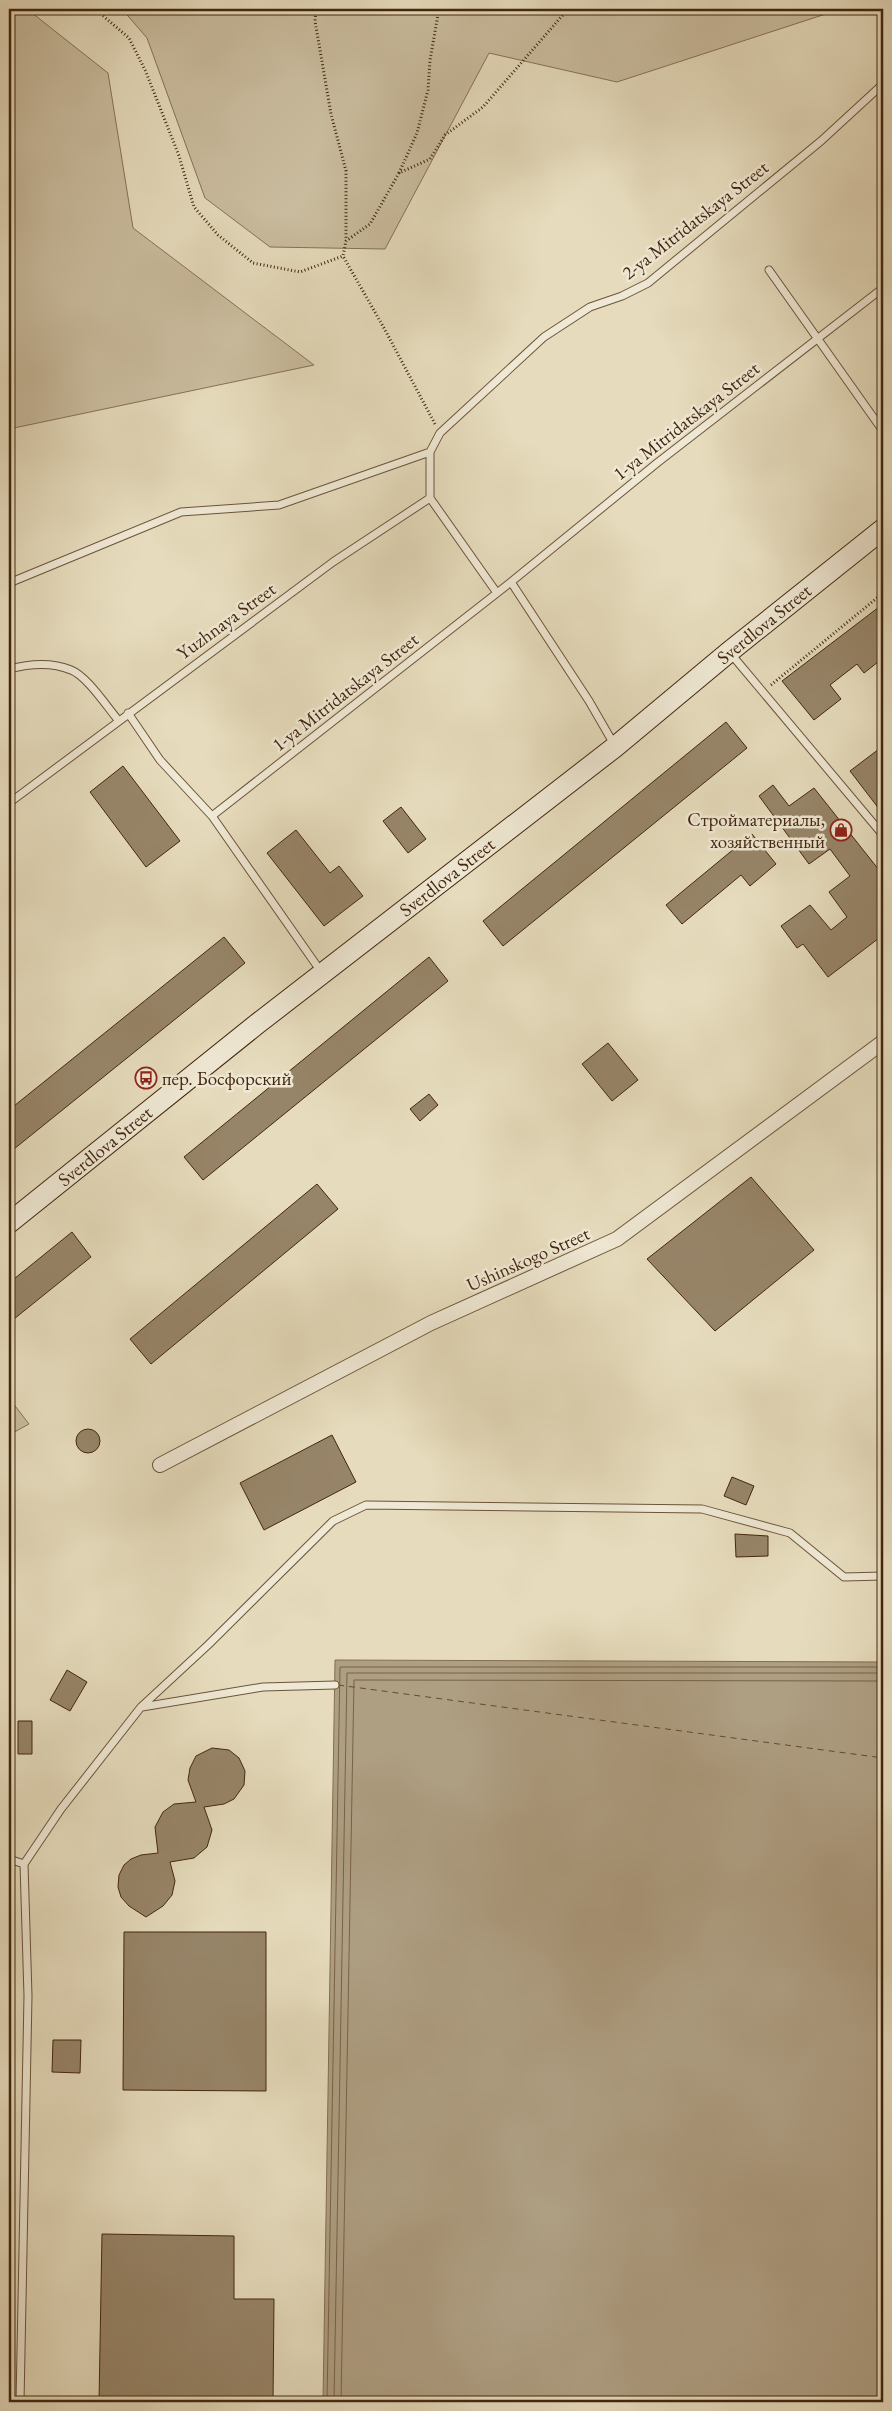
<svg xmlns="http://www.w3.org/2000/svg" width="892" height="2411" font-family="'EB Garamond',serif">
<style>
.green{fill:#cabd9f;stroke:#867257}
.water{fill:#ae9e82;stroke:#836e54}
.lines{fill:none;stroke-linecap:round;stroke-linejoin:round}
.shore{stroke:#786248;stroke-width:1}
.ferry{stroke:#624a32;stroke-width:1;stroke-dasharray:6 5;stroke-linecap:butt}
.building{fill:#978569;stroke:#42260f}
.service-casing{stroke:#6b543a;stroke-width:9}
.minor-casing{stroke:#6b543a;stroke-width:16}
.secondary-casing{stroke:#42260f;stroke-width:22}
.path{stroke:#42260f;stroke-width:3;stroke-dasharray:1 2.5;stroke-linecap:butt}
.service{stroke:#efe8d4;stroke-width:7}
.minor{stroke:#efe8d4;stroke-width:14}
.secondary{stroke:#efe8d4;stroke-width:20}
.labels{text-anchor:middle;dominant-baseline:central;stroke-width:5;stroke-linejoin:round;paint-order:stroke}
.street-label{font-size:19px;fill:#42260f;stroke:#efe8d4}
.poi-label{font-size:19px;fill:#42260f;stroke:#efe8d4;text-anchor:end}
</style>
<rect width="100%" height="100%" fill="#e6dcbd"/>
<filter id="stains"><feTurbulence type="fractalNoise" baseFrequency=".004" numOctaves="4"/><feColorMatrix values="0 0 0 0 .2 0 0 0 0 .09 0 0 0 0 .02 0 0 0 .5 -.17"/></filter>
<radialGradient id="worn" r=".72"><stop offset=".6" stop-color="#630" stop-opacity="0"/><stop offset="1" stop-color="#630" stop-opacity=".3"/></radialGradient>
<path class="green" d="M 9,9 L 27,9 L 108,73 L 133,228 L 314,365 L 9,429 Z
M 122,9 L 838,9 L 838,10 L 617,82 L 489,53 L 385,249 L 270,247 L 205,198 L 147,38 Z
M 9,1398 L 29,1424 L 9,1435 Z"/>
<path class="water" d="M 335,1660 L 883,1662 L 883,2402 L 323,2402 Z"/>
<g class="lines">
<path class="shore" d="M 327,2402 L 340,1667 L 883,1667
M 334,2402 L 347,1673 L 883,1673
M 341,2402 L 354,1680 L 883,1681"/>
<path class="ferry" d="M 338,1685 L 883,1758"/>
</g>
<path class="building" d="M 883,604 L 883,658 L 864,673 L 857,664 L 830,685 L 841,699 L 814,720 L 782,681 Z
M 726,722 L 747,748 L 503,946 L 483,921 Z
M 883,746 L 883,814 L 850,771 Z
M 123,766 L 180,841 L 146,867 L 90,792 Z
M 773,785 L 789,806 L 814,788 L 883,875 L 883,935 L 828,977 L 803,944 L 797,948 L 781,926 L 810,905 L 831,930 L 847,917 L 829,892 L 850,876 L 830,849 L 809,864 L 759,796 Z
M 401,807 L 426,839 L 408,853 L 383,821 Z
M 296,830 L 330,873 L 339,866 L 363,896 L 324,926 L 267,853 Z
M 752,834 L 776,864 L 750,886 L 741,875 L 682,924 L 666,905 Z
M 224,937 L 245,963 L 9,1153 L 9,1110 Z
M 429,957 L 448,981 L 203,1180 L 184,1157 Z
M 608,1043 L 638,1080 L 612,1101 L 582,1064 Z
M 429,1094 L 438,1105 L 420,1121 L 410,1109 Z
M 751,1177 L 814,1250 L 715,1331 L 647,1259 Z
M 317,1184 L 338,1209 L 151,1364 L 130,1339 Z
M 72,1232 L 91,1257 L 9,1323 L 9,1283 Z
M76 1441a12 12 0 1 1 24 0a12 12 0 1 1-24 0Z
M 332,1435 L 356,1482 L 264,1530 L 240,1483 Z
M 732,1477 L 754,1486 L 746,1505 L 724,1496 Z
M 735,1534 L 768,1536 L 768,1556 L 736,1557 Z
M 67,1670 L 87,1682 L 70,1711 L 50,1700 Z
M 18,1721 L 32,1721 L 32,1754 L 18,1754 Z
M 212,1748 L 229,1750 L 239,1758 L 245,1771 L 244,1785 L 234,1799 L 224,1804 L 204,1807 L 212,1830 L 207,1847 L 194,1858 L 170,1862 L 175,1881 L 172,1895 L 163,1906 L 146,1917 L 129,1906 L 121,1897 L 118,1887 L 119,1875 L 124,1865 L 131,1859 L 141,1855 L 158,1853 L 155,1827 L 163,1812 L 174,1804 L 196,1802 L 188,1780 L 190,1768 L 196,1756 Z
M 124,1932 L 266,1932 L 266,2091 L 123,2090 Z
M 53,2040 L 81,2040 L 80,2073 L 52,2072 Z
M 102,2234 L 234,2236 L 234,2299 L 274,2299 L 273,2402 L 99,2402 Z"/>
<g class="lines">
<g class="service-casing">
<path id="service" d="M 769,270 L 883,431
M 430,498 L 497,593 L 511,582 L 589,701 L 615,746
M 511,582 L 657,463 L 883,288
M 9,583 L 181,512 L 279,505 L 430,452 L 440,433 L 544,337 L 590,307 L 622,296 L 648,283 L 821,141 L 883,84
M 731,654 L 883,835
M 9,669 C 28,664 52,662 71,670 C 87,676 107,707 119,721
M 128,713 L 160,760 L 212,816 L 322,973
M 9,803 L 333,562 L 430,498 L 430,452
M 212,816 L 497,593
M 142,1707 L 263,1687 L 335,1685
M 9,1859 L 24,1864 L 61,1809 L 141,1707 L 208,1645 L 333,1521 L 366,1505 L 702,1509 L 790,1533 L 844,1577 L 883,1576
M 20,2402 L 28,1996 L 24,1864"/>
</g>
<g class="minor-casing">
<path id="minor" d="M 160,1465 L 431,1323 L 617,1239 L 883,1042"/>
</g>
<g class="secondary-casing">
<path id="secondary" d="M 9,1223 L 257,1024 L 615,747 L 729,652 L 883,529"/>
</g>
<path class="path" d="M 95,9 L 129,38 L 146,72 L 179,156 L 194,207 L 218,235 L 253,263 L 300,272 L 343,256
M 316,9 L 315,21 L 331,114 L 346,171 L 346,240
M 399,173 L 417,133 L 428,90 L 430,60 L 439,9
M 435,424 L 384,328 L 343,256 L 346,241 L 370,224 L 399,173 L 430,159 L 445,135 L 483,107 L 568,9
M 771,685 L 883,593"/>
<use href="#service" class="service"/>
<use href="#minor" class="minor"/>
<use href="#secondary" class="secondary"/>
</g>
<defs>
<g id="shop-ring" transform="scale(1.125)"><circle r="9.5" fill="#efe8d4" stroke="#8f2418" stroke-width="1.5"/><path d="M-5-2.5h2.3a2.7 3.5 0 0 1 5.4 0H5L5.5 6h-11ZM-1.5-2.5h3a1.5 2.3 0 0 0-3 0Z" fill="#8f2418"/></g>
<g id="bus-ring" transform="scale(1.125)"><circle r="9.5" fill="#efe8d4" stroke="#8f2418" stroke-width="1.5"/><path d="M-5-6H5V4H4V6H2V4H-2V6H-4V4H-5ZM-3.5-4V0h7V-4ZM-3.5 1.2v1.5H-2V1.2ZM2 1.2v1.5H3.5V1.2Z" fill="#8f2418"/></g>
</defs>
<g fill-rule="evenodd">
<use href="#shop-ring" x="841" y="830"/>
<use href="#bus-ring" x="146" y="1078"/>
</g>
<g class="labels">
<g class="street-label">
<text transform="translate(695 220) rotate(-38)">2-ya Mitridatskaya Street</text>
<text transform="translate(686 421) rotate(-38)">1-ya Mitridatskaya Street</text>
<text transform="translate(226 621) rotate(-36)">Yuzhnaya Street</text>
<text transform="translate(764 624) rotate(-39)">Sverdlova Street</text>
<text transform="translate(345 692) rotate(-38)">1-ya Mitridatskaya Street</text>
<text transform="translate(447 877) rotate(-38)">Sverdlova Street</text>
<text transform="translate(105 1146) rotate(-39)">Sverdlova Street</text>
<text transform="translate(528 1259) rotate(-24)">Ushinskogo Street</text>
</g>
<g class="poi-label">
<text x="825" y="819">Стройматериалы,<tspan x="825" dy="22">хозяйственный</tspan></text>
<text x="162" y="1078" text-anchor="start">пер. Босфорский</text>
</g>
</g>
<rect width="892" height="2411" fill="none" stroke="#e6dcbd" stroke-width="30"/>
<rect x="10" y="10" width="872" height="2391" fill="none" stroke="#42260f" stroke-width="2.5"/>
<rect x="15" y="15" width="862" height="2381" fill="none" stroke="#42260f"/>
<rect width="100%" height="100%" filter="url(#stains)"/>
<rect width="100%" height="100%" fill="url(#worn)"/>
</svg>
